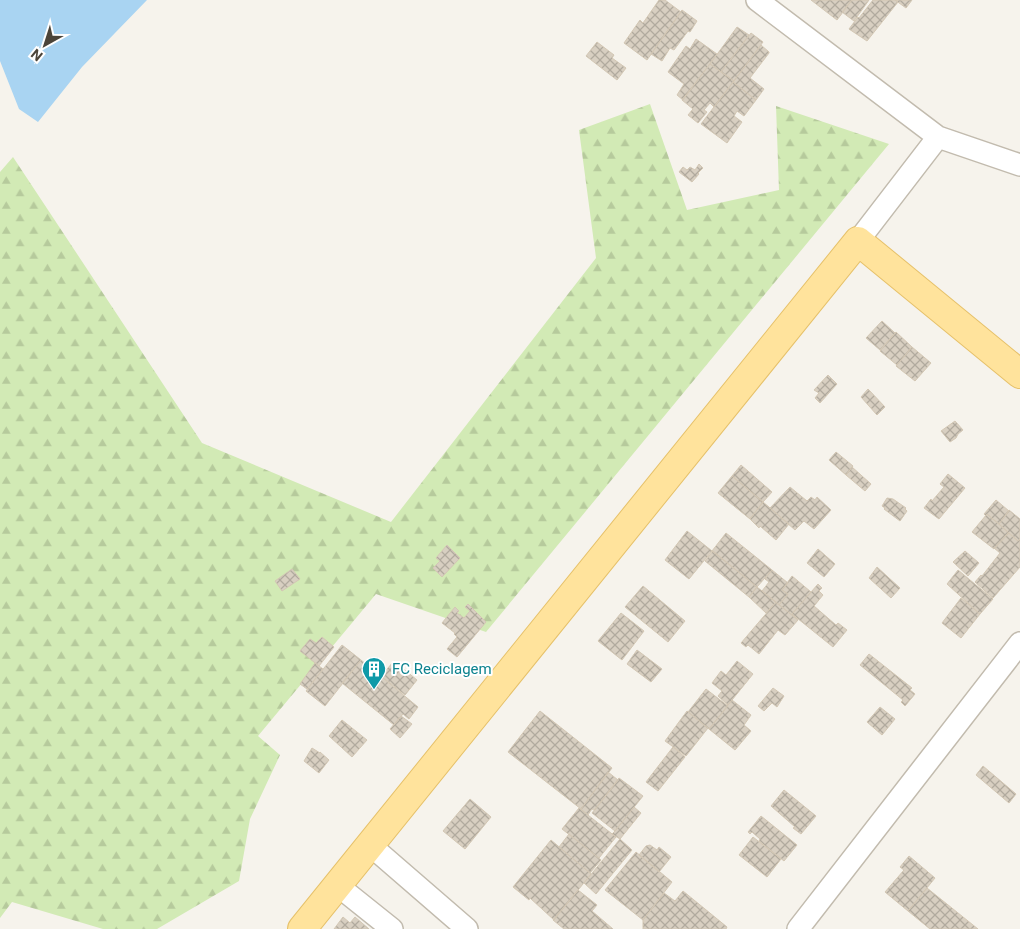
<svg xmlns="http://www.w3.org/2000/svg" width="1020" height="929" font-family="Roboto,sans-serif">
<style>
.forest{fill:url(#forest-firs)}
.water{fill:#a9d4f2}
.building{fill:url(#building-cross-hatch);stroke:#d3c7b4}
.lines{fill:none;stroke-linecap:round;stroke-linejoin:round}
.minor-casing{stroke:#c2bbae;stroke-width:24}
.major-casing{stroke:#e6c16a;stroke-width:30}
.minor{stroke:#fff;stroke-width:21}
.major{stroke:#ffe39c;stroke-width:28}
.labels{text-anchor:middle;dominant-baseline:central;stroke-width:4;stroke-linejoin:round;paint-order:stroke}
.culture-label{font-size:15px;fill:#0d838f;stroke:#fff;text-anchor:start}
</style>
<defs>
<pattern id="forest-firs" width="22" height="20" patternUnits="userSpaceOnUse" patternTransform="scale(1.25)"><rect width="22" height="20" fill="#d2eab5"/><path d="M5 1l3.5 6h-7zM16 11l3.5 6h-7z" fill="#b6ca9c"/></pattern>
<pattern id="building-cross-hatch" width="8" height="8" patternUnits="userSpaceOnUse" patternTransform="scale(1.25)"><rect width="8" height="8" fill="#d8cfc1"/><path d="M0 0l8 8M0 8l8-8" fill="none" stroke="#b1aa9e"/></pattern>
</defs>
<rect width="100%" height="100%" fill="#f6f3ec"/>
<path class="forest" d="M 650,104 L 687,210 L 779,190 L 776,106 L 889,144 L 486,632 L 376,594 L 258,736 L 280,755 L 250,819 L 239,881 L 157,929 L 103,929 L 12,902 L 0,918 L 0,172 L 13,157 L 202,443 L 391,522 L 596,258 L 579,130 Z"/>
<path class="water" d="M 0,0 L 147,0 L 82,67 L 38,122 L 19,109 L 0,61 Z"/>
<path class="building" d="M 659,0 L 665,0 L 681,12 L 647,60 L 624,43 L 640,20 L 643,23 Z
M 811,0 L 852,0 L 837,20 Z
M 852,0 L 869,0 L 854,21 L 842,12 Z
M 873,0 L 895,0 L 898,2 L 867,41 L 849,29 L 858,17 L 859,18 Z
M 895,0 L 912,0 L 906,8 Z
M 682,10 L 697,21 L 690,32 L 688,31 L 674,50 L 670,48 L 662,61 L 651,54 Z
M 737,27 L 749,35 L 721,72 L 710,64 Z
M 751,33 L 763,42 L 734,81 L 721,72 Z
M 696,39 L 717,54 L 683,100 L 677,95 L 684,84 L 668,72 L 686,46 L 690,49 Z
M 597,42 L 614,55 L 612,58 L 626,68 L 617,80 L 586,56 Z
M 761,45 L 769,52 L 769,53 L 750,78 L 764,89 L 756,100 L 733,82 Z
M 710,64 L 734,81 L 714,107 L 710,103 L 704,110 L 707,112 L 698,123 L 688,115 L 693,109 L 682,100 Z
M 733,82 L 756,100 L 744,116 L 737,111 L 734,116 L 742,122 L 727,143 L 701,124 Z
M 699,164 L 703,168 L 698,173 L 699,174 L 692,182 L 679,172 L 683,167 L 687,170 L 690,167 L 695,170 Z
M 882,321 L 895,333 L 880,350 L 866,338 Z
M 896,332 L 912,347 L 897,365 L 880,351 Z
M 912,347 L 931,363 L 915,381 L 896,366 Z
M 828,375 L 837,384 L 820,403 L 815,398 L 819,393 L 814,390 Z
M 868,389 L 885,407 L 877,415 L 861,397 Z
M 955,421 L 963,430 L 958,434 L 956,438 L 950,442 L 941,431 Z
M 836,452 L 853,466 L 846,475 L 829,460 Z
M 741,465 L 772,492 L 763,502 L 732,476 Z
M 852,467 L 871,484 L 865,491 L 846,475 Z
M 948,474 L 965,488 L 939,519 L 924,508 L 931,499 L 932,501 L 944,487 L 940,484 Z
M 732,476 L 763,502 L 750,519 L 718,493 Z
M 790,487 L 807,501 L 811,497 L 815,500 L 817,497 L 831,510 L 814,529 L 804,521 L 795,530 L 770,508 Z
M 887,498 L 893,499 L 906,508 L 905,509 L 907,511 L 900,521 L 884,509 L 885,508 L 882,506 Z
M 996,500 L 1009,511 L 999,524 L 987,514 L 986,516 L 984,514 Z
M 763,502 L 789,524 L 776,540 L 760,526 L 759,528 L 750,519 Z
M 1009,510 L 1020,519 L 1020,539 L 1018,541 L 999,524 Z
M 987,514 L 1009,533 L 994,549 L 972,532 Z
M 687,531 L 712,551 L 689,579 L 665,560 Z
M 726,533 L 772,570 L 757,587 L 712,551 Z
M 1008,533 L 1018,541 L 1020,539 L 1020,567 L 993,598 L 975,582 L 981,575 L 982,576 L 1000,553 L 994,548 Z
M 447,545 L 460,558 L 442,577 L 433,568 L 440,561 L 436,558 Z
M 818,549 L 835,564 L 824,577 L 807,563 Z
M 713,551 L 757,587 L 749,597 L 705,561 Z
M 965,551 L 979,563 L 968,576 L 953,562 Z
M 877,567 L 900,588 L 891,598 L 869,578 Z
M 292,569 L 300,579 L 282,591 L 275,581 Z
M 772,570 L 788,583 L 782,590 L 788,594 L 779,605 L 762,591 L 769,582 L 765,579 Z
M 958,570 L 993,599 L 980,614 L 947,584 Z
M 792,576 L 811,592 L 792,614 L 797,619 L 779,605 L 788,594 L 782,590 Z
M 818,584 L 822,588 L 819,591 L 823,595 L 814,606 L 836,625 L 838,623 L 847,630 L 833,647 L 792,614 Z
M 643,586 L 685,621 L 668,642 L 625,607 Z
M 757,587 L 776,602 L 766,613 L 749,597 Z
M 961,598 L 980,614 L 961,638 L 942,623 Z
M 776,602 L 798,620 L 785,635 L 778,630 L 759,654 L 748,645 L 746,647 L 741,643 Z
M 468,604 L 486,622 L 457,657 L 447,649 L 457,637 L 454,634 L 455,633 L 442,623 L 455,607 L 459,611 L 457,613 L 464,618 L 470,611 L 465,607 Z
M 621,613 L 644,631 L 622,660 L 598,641 Z
M 322,637 L 334,647 L 319,666 L 300,651 L 310,639 L 316,643 Z
M 342,645 L 361,660 L 325,706 L 306,691 Z
M 637,650 L 662,669 L 651,682 L 627,664 Z
M 869,654 L 912,688 L 910,690 L 915,694 L 905,706 L 901,702 L 903,700 L 860,665 Z
M 361,660 L 418,707 L 409,719 L 403,714 L 394,725 L 342,683 Z
M 394,661 L 417,680 L 405,695 L 381,676 Z
M 737,661 L 753,674 L 728,705 L 718,696 L 722,691 L 712,683 L 721,671 L 726,675 Z
M 315,663 L 323,669 L 307,689 L 300,684 Z
M 773,688 L 784,696 L 777,707 L 772,703 L 764,711 L 758,706 Z
M 706,689 L 728,706 L 709,729 L 688,712 Z
M 732,700 L 751,715 L 744,725 L 751,731 L 735,750 L 709,729 Z
M 880,707 L 895,719 L 882,735 L 867,722 Z
M 540,711 L 612,768 L 581,809 L 508,752 Z
M 687,711 L 708,728 L 686,756 L 665,741 Z
M 401,716 L 412,724 L 400,738 L 390,729 Z
M 342,720 L 367,740 L 352,757 L 329,736 Z
M 673,747 L 685,757 L 658,791 L 646,782 Z
M 312,748 L 320,753 L 320,752 L 329,760 L 319,773 L 304,761 Z
M 983,766 L 1016,794 L 1009,803 L 976,775 Z
M 608,772 L 618,780 L 595,810 L 593,809 L 591,810 L 588,815 L 581,809 Z
M 619,778 L 643,796 L 615,831 L 592,813 Z
M 784,790 L 816,816 L 801,834 L 793,828 L 795,827 L 771,806 Z
M 470,799 L 491,817 L 465,849 L 443,831 Z
M 634,807 L 641,813 L 620,839 L 612,834 L 615,831 Z
M 579,808 L 616,837 L 599,858 L 562,829 Z
M 761,816 L 797,845 L 784,861 L 759,841 L 760,839 L 752,832 L 750,834 L 748,832 Z
M 569,834 L 601,860 L 590,873 L 559,847 Z
M 753,837 L 781,859 L 767,877 L 739,855 Z
M 620,839 L 632,850 L 596,894 L 584,883 Z
M 551,840 L 591,874 L 554,920 L 530,898 L 529,900 L 513,887 Z
M 650,845 L 657,850 L 659,847 L 671,857 L 659,872 L 639,855 L 646,846 Z
M 636,852 L 672,882 L 643,920 L 605,890 Z
M 909,856 L 935,878 L 908,911 L 885,892 L 904,870 L 900,867 Z
M 927,888 L 978,929 L 930,929 L 908,911 Z
M 578,890 L 597,905 L 592,911 L 613,929 L 564,929 L 553,920 Z
M 683,891 L 727,927 L 726,929 L 643,929 L 643,920 L 664,893 L 675,901 Z
M 343,917 L 350,923 L 355,917 L 369,929 L 334,929 Z"/>
<g class="lines">
<g class="minor-casing">
<path id="minor" d="M 757,0 L 938,137 L 1020,165
M 858,241 L 938,137
M 370,845 L 467,929
M 337,885 L 392,929
M 798,929 L 1020,643"/>
</g>
<g class="major-casing">
<path id="major" d="M 302,929 L 858,241 L 1020,374"/>
</g>
<use href="#minor" class="minor"/>
<use href="#major" class="major"/>
</g>
<defs>
<g id="building-pin" transform="scale(1.25)"><path d="M0 17L-7.5 6A9.5 9.5 0 1 1 7.5 6Z" fill="#0f9aa8" stroke="#fff"/><path d="M-4-6H4V6H1V3H-1V6H-4ZM-2.5-4.3h1.7v1.8h-1.7ZM.8-4.3h1.7v1.8H.8ZM-2.5-1h1.7V.8h-1.7ZM.8-1h1.7V.8H.8Z" fill="#fff"/></g>
</defs>
<g fill-rule="evenodd">
<use href="#building-pin" x="374" y="669"/>
</g>
<g class="labels">
<g class="culture-label">
<text x="392" y="669">FC Reciclagem</text>
</g>
</g>
<g transform="translate(45 45) rotate(219)" stroke="#ffffff" stroke-width="4" paint-order="stroke">
<path d="M0-4L9 19L0 12L-9 19Z" fill="#4b4439"/>
<text y="-8" font-size="14" font-weight="bold" text-anchor="middle" fill="#4b4439">N</text>
</g>
</svg>
